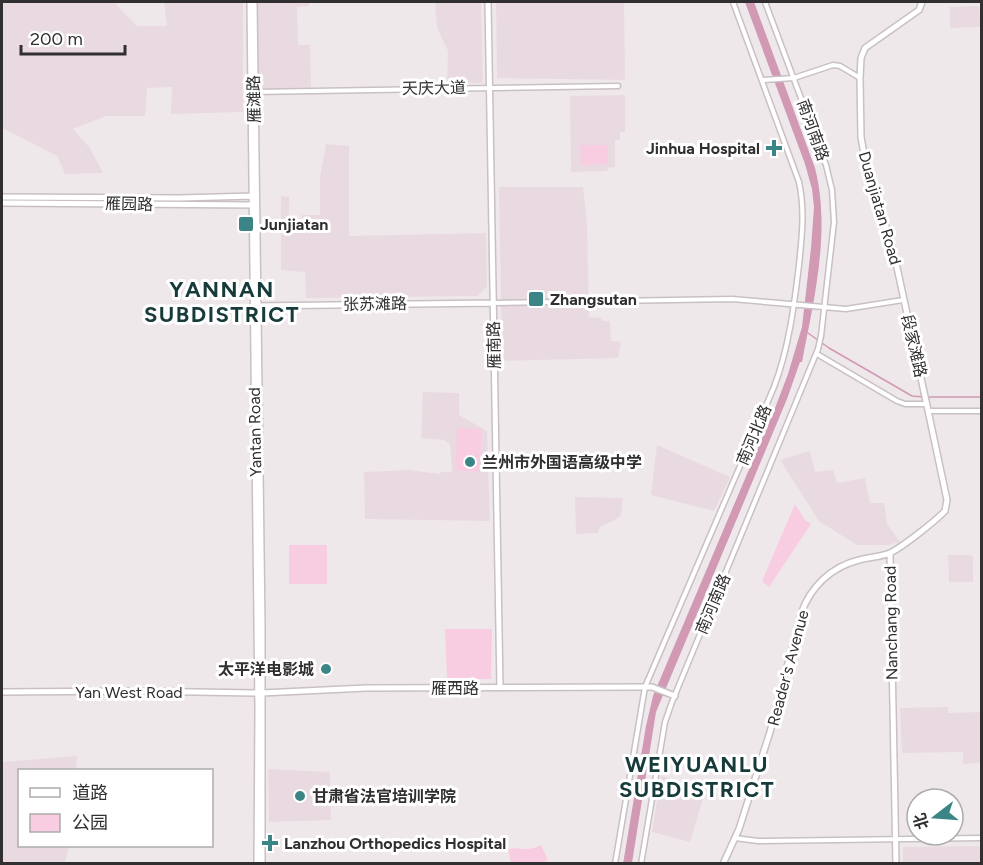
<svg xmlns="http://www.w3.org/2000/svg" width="983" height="865" font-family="Figtree,'Noto Sans SC',sans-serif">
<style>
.built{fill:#e9dae1}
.green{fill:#f8cce1}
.water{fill:#d199b4}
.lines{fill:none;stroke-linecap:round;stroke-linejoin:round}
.stream{stroke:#d199b4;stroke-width:1.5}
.minor-casing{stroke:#c8c0c4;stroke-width:7}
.major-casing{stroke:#c8c0c4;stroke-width:8}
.minor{stroke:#fff;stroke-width:4}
.major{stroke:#fff;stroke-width:5}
.minor-bridge-casing{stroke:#c8c0c4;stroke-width:7;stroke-linecap:butt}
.major-bridge-casing{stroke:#c8c0c4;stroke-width:8;stroke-linecap:butt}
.minor-bridge{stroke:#fff;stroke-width:4}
.major-bridge{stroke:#fff;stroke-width:5}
.poi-dot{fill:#3c8587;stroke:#fff;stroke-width:2}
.labels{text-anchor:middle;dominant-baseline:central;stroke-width:6;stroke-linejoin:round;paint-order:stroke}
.street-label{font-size:16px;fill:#312f30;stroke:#fff}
.poi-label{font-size:16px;font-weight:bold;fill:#312f30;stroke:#fff;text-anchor:start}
.district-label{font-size:22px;font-weight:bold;letter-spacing:1.5px;fill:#173a3b;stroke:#fff}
</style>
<rect width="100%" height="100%" fill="#efe8eb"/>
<path class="built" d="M 2,2 L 114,2 L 137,26 L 167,26 L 164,2 L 243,2 L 243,112 L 171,114 L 172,87 L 147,88 L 145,116 L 106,116 L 73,129 L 90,148 L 103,173 L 65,174 L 57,156 L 2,128 Z
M 254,2 L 309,2 L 309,6 L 297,7 L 298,45 L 310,45 L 311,91 L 254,92 Z
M 435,2 L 481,2 L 483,83 L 447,83 L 448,51 L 437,28 Z
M 496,2 L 624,2 L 625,80 L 497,78 Z
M 979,6 L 981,27 L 950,28 L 950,7 Z
M 625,95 L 625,132 L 620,132 L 620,140 L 615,140 L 615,167 L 608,168 L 607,171 L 571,172 L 570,96 Z
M 326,144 L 349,146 L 349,236 L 486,233 L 487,286 L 478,296 L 306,298 L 305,272 L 281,270 L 281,196 L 289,197 L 289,227 L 301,225 L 302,215 L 320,215 L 320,177 Z
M 499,187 L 583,187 L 587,225 L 589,317 L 601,318 L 602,321 L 610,321 L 611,341 L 621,342 L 618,358 L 502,361 Z
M 423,392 L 459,393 L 459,415 L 487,431 L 490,521 L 365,519 L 364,472 L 409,470 L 440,474 L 441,472 L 452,472 L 450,444 L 444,440 L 421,438 Z
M 657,445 L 730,477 L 714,511 L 651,495 Z
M 810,451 L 815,472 L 833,470 L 837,483 L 865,478 L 870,503 L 884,503 L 887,524 L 900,542 L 888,545 L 857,545 L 819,521 L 780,460 Z
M 575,497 L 623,498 L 621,515 L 615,520 L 601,526 L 597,533 L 576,534 Z
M 948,555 L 970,555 L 973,557 L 973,582 L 949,582 Z
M 2,704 L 3,762 L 77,756 L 76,770 L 20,770 L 20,846 L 69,846 L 65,863 L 2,863 Z
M 948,707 L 948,713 L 981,712 L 981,763 L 963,764 L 963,752 L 902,753 L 900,708 Z
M 268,769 L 330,772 L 331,820 L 269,822 Z
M 661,776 L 706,789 L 690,842 L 652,832 Z
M 981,846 L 981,863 L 903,863 L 903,847 Z"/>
<path class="green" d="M 580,145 L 608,145 L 608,164 L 581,165 Z
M 457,428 L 482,429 L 480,472 L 455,470 Z
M 795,504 L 805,520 L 811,524 L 769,587 L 762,581 Z
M 289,545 L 327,545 L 327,584 L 289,584 Z
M 445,629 L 492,629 L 491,679 L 447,679 Z
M 541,845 L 548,860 L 541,863 L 511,863 L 508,849 C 523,846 524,853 541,845 Z"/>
<path class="water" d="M 745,2 L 754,2 L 815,168 C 831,231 814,299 802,362 L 800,362 L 787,399 L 656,712 L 632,863 L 623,864 L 646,726 L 653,696 L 775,408 L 788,374 L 802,327 L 811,248 L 814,207 L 812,189 L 805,164 Z"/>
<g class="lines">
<path class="stream" d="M 808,333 L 829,348 L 912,396 L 924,397
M 928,397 L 982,397"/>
<g class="minor-casing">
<path id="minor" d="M 765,2 L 826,165 L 832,190 L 834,222 L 821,336
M 763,80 L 794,78 L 833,65 L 840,66 L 860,78
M 254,92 L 618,86
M 493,303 L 732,299 L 846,309 L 903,300
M 817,354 L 897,401 L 905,404 L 926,404
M 928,411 L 982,411
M 735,838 L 758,841 L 982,838
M 615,864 L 645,687 L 774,387 C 789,348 794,306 799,265 C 802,236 805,210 799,182 L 733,2
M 641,864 L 665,722 L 672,702 L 818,349"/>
</g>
<g class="major-casing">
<path id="major" d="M 250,2 L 258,710 L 257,864
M 254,2 L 262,626 L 262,864
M 488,2 L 500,688
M 922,2 L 919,10 L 865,48 L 861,58 L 860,78 L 861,137 L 865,160 L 893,249 L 924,392
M 2,197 L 179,198 L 254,196
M 2,203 L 255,205
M 255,306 L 493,303
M 890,553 L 896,864
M 2,692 L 134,691 L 262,693 L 366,688 L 645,687 L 652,687 L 675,696
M 723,864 L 739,829 L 770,732 L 801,614 C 810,587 831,567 859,560 C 869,557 881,557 890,553 C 904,546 934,522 945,511 L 947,500 L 926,401"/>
</g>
<use href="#minor" class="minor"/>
<use href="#major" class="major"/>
<g class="minor-bridge-casing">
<path id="minor-bridge" d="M 818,349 L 821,336"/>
</g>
<g class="major-bridge-casing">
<path id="major-bridge" d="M 924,392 L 926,401"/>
</g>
<use href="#minor-bridge" class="minor-bridge"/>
<use href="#major-bridge" class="major-bridge"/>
</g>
<g class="poi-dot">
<path d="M771 139h6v6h6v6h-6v6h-6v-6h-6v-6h6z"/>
<rect x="238" y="216" width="16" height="16" rx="3"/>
<rect x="528" y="291" width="16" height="16" rx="3"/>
<circle cx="470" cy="462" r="6"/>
<circle cx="326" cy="669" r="6"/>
<circle cx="300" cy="796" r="6"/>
<path d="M267 834h6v6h6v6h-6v6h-6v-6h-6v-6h6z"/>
</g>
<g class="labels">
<g class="street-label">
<text transform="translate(434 88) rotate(-1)">天庆大道</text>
<text transform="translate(254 99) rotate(-91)">雁滩路</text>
<text transform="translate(813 130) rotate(70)">南河南路</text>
<text transform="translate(129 204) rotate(1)">雁园路</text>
<text transform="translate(880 208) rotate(74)">Duanjiatan Road</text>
<text transform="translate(375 304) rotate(-1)">张苏滩路</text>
<text transform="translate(494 345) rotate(-91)">雁南路</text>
<text transform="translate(914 346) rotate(77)">段家滩路</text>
<text transform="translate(255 432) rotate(-91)">Yantan Road</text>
<text transform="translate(754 435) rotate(-67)">南河北路</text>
<text transform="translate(713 604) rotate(-67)">南河南路</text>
<text transform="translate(891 623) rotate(-91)">Nanchang Road</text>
<text transform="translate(788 668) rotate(-75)">Reader's Avenue</text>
<text x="455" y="688">雁西路</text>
<text x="129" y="692">Yan West Road</text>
</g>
<g class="poi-label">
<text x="760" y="148" text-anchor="end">Jinhua Hospital</text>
<text x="260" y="224">Junjiatan</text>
<text x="550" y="299">Zhangsutan</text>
<text x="482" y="462">兰州市外国语高级中学</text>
<text x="314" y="669" text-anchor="end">太平洋电影城</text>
<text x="312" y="796">甘肃省法官培训学院</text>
<text x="284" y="843">Lanzhou Orthopedics Hospital</text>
</g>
<g class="district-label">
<text x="222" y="289">YANNAN<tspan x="222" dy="25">SUBDISTRICT</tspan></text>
<text x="697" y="764">WEIYUANLU<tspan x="697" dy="25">SUBDISTRICT</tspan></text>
</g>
</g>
<rect width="983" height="865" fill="none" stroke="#312f30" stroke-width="6"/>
<rect x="18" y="769" width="195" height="78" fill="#ffffff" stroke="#adacac" stroke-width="1.5"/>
<rect x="30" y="788" width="30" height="9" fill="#ffffff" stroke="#adacac" stroke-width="1.5"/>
<text x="72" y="799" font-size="18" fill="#312f30">道路</text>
<rect x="30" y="814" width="30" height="18" fill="#f8cce1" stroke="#adacac" stroke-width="1.5"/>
<text x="72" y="829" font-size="18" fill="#312f30">公园</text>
<g transform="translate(935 817) rotate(253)"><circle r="28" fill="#ffffff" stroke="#adacac" stroke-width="1.5"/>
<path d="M0-4.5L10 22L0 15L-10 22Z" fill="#3c8587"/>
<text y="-9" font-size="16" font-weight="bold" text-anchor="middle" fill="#312f30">北</text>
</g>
<path d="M21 45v9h104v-9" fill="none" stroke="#312f30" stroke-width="3"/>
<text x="30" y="45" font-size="18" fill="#312f30" stroke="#ffffff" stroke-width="4.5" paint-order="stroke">200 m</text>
</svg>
